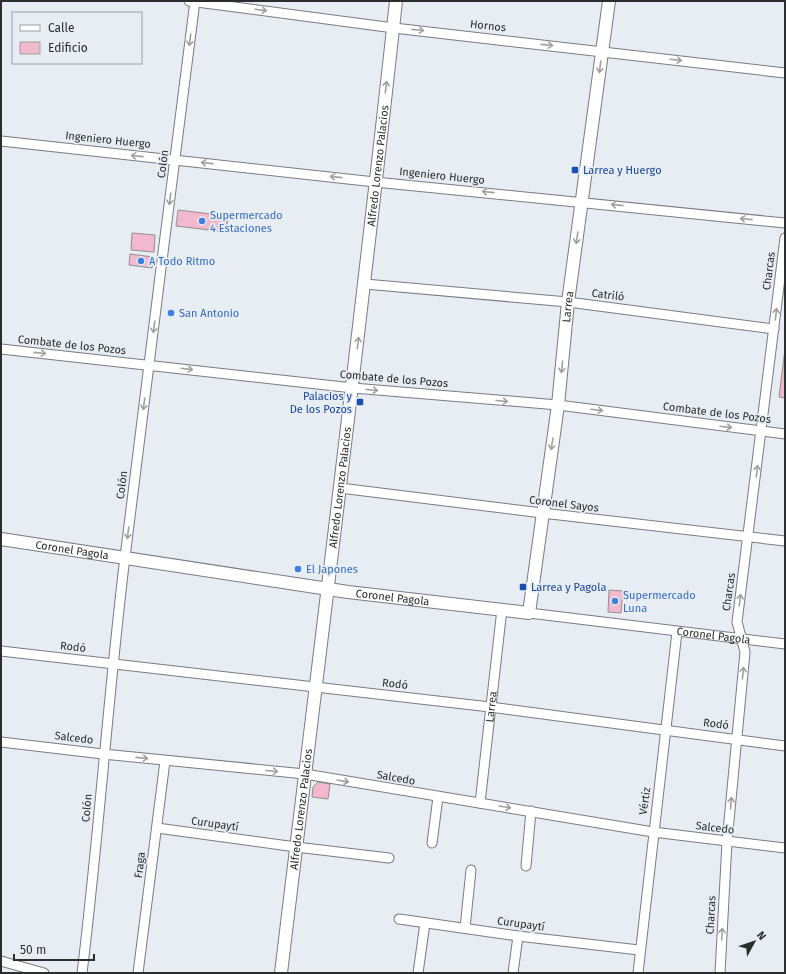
<svg xmlns="http://www.w3.org/2000/svg" width="786" height="974" font-family="'Fira Sans',sans-serif">
<style>
.building{fill:#f1b8ce;stroke:#968e91}
.lines{fill:none;stroke-linecap:round;stroke-linejoin:round}
.street-casing{stroke:#777d81;stroke-width:11}
.secondary-casing{stroke:#777d81;stroke-width:14}
.street{stroke:#fff;stroke-width:9}
.secondary{stroke:#fff;stroke-width:12}
.oneway{stroke:#a0a0a1}
.transit-dot{fill:#1a4fb4;stroke:#e7edf3;stroke-width:1.5}
.shop-dot{fill:#3f7fe0;stroke:#e7edf3;stroke-width:1.5}
.labels{text-anchor:middle;dominant-baseline:central;stroke-width:3.5;stroke-linejoin:round;paint-order:stroke}
.street-label{font-size:11px;fill:#2b2d2f;stroke:#e7edf3}
.transit-label{font-size:11px;fill:#164399;stroke:#e7edf3;text-anchor:start}
.shop-label{font-size:11px;fill:#366cbe;stroke:#e7edf3;text-anchor:start}
</style>
<rect width="100%" height="100%" fill="#e7edf3"/>
<path class="building" d="M 178,210 L 228,216 L 226,232 L 176,226 Z
M 132,233 L 155,235 L 154,252 L 131,250 Z
M 130,254 L 153,257 L 152,268 L 129,265 Z
M 785,349 L 785,398 L 779,397 Z
M 609,590 L 623,591 L 621,613 L 608,612 Z
M 318,782 L 330,784 L 328,799 L 312,797 L 313,787 Z"/>
<g class="lines">
<g class="street-casing">
<g id="street">
<path d="M 189,1 L 394,28 L 785,73"/>
<path d="M 1,141 L 375,182 L 785,223"/>
<path d="M 365,284 L 568,302 L 774,329"/>
<path d="M 1,349 L 353,388 L 558,405 L 785,434"/>
<path d="M 340,488 L 542,513 L 785,541"/>
<path id="s1" d="M 529,613 L 785,644"/>
<path d="M 1,651 L 490,707 L 785,746"/>
<path d="M 1,742 L 103,754 L 305,774 L 653,832 L 785,848"/>
<path id="s2" d="M 480,803 L 502,609"/>
<path d="M 157,828 L 296,847 L 389,858"/>
<path d="M 432,843 L 438,797"/>
<path d="M 526,866 L 531,811"/>
<path d="M 399,919 L 518,936 L 639,950"/>
<path d="M 465,928 L 471,870"/>
<path d="M 1,961 L 44,973"/>
<path d="M 82,973 C 99,835 108,696 125,557 C 147,372 172,186 195,1"/>
<path d="M 138,973 L 165,761"/>
<path d="M 418,973 L 425,923"/>
<path d="M 513,973 L 518,936"/>
<path d="M 638,973 L 677,632"/>
<path d="M 720,973 L 727,842 L 745,652 L 737,622 L 785,238"/>
</g>
</g>
<g class="secondary-casing">
<g id="secondary">
<path id="s3" d="M 1,539 L 348,592 L 529,613 L 558,405 L 568,302 L 609,1"/>
<path id="s4" d="M 281,973 C 320,649 361,325 396,1"/>
</g>
</g>
<use href="#street" class="street"/>
<use href="#secondary" class="secondary"/>
</g>
<defs><path id="oneway-shaft" d="M-6 0H5M1.5-3L5.5 0L1.5 3" fill="none" stroke-width="1.6" stroke-linecap="round" stroke-linejoin="round"/></defs>
<g class="oneway">
<use href="#oneway-shaft" transform="translate(261 10) rotate(7)"/>
<use href="#oneway-shaft" transform="translate(418 30) rotate(6)"/>
<use href="#oneway-shaft" transform="translate(190 40) rotate(97)"/>
<use href="#oneway-shaft" transform="translate(547 45) rotate(6)"/>
<use href="#oneway-shaft" transform="translate(676 60) rotate(7)"/>
<use href="#oneway-shaft" transform="translate(600 67) rotate(98)"/>
<use href="#oneway-shaft" transform="translate(386 87) rotate(-83)"/>
<use href="#oneway-shaft" transform="translate(137 156) rotate(-174)"/>
<use href="#oneway-shaft" transform="translate(207 163) rotate(-174)"/>
<use href="#oneway-shaft" transform="translate(336 177) rotate(-174)"/>
<use href="#oneway-shaft" transform="translate(488 192) rotate(-174)"/>
<use href="#oneway-shaft" transform="translate(170 199) rotate(97)"/>
<use href="#oneway-shaft" transform="translate(617 205) rotate(-174)"/>
<use href="#oneway-shaft" transform="translate(746 219) rotate(-174)"/>
<use href="#oneway-shaft" transform="translate(577 238) rotate(98)"/>
<use href="#oneway-shaft" transform="translate(776 314) rotate(-83)"/>
<use href="#oneway-shaft" transform="translate(154 327) rotate(97)"/>
<use href="#oneway-shaft" transform="translate(358 343) rotate(-83)"/>
<use href="#oneway-shaft" transform="translate(40 353) rotate(6)"/>
<use href="#oneway-shaft" transform="translate(562 367) rotate(96)"/>
<use href="#oneway-shaft" transform="translate(187 369) rotate(7)"/>
<use href="#oneway-shaft" transform="translate(372 390) rotate(5)"/>
<use href="#oneway-shaft" transform="translate(502 401) rotate(5)"/>
<use href="#oneway-shaft" transform="translate(144 404) rotate(97)"/>
<use href="#oneway-shaft" transform="translate(597 410) rotate(7)"/>
<use href="#oneway-shaft" transform="translate(726 427) rotate(7)"/>
<use href="#oneway-shaft" transform="translate(552 444) rotate(99)"/>
<use href="#oneway-shaft" transform="translate(757 471) rotate(-83)"/>
<use href="#oneway-shaft" transform="translate(128 533) rotate(97)"/>
<use href="#oneway-shaft" transform="translate(740 600) rotate(-82)"/>
<use href="#oneway-shaft" transform="translate(743 673) rotate(-85)"/>
<use href="#oneway-shaft" transform="translate(142 758) rotate(6)"/>
<use href="#oneway-shaft" transform="translate(272 771) rotate(5)"/>
<use href="#oneway-shaft" transform="translate(343 781) rotate(10)"/>
<use href="#oneway-shaft" transform="translate(731 803) rotate(-85)"/>
<use href="#oneway-shaft" transform="translate(505 807) rotate(9)"/>
<use href="#oneway-shaft" transform="translate(722 934) rotate(-87)"/>
</g>
<g class="transit-dot">
<rect x="571" y="166" width="8" height="8" rx="2"/>
<rect x="356" y="398" width="8" height="8" rx="2"/>
<rect x="519" y="583" width="8" height="8" rx="2"/>
</g>
<g class="shop-dot">
<circle cx="202" cy="221" r="4"/>
<circle cx="141" cy="261" r="4"/>
<circle cx="171" cy="313" r="4"/>
<circle cx="298" cy="569" r="4"/>
<circle cx="615" cy="601" r="4"/>
</g>
<g class="labels">
<g class="street-label">
<text transform="translate(488 26) rotate(6)">Hornos</text>
<text transform="translate(108 140) rotate(6)">Ingeniero Huergo</text>
<text transform="translate(163 164) rotate(-83)">Colón</text>
<text stroke="none"><textPath href="#s4" startOffset="813">Alfredo Lorenzo Palacios</textPath></text>
<text transform="translate(442 176) rotate(6)">Ingeniero Huergo</text>
<text transform="translate(769 271) rotate(-83)">Charcas</text>
<text transform="translate(608 295) rotate(7)">Catriló</text>
<text stroke="none"><textPath href="#s3" startOffset="842">Larrea</textPath></text>
<text transform="translate(72 345) rotate(6)">Combate de los Pozos</text>
<text transform="translate(394 379) rotate(5)">Combate de los Pozos</text>
<text transform="translate(717 413) rotate(7)">Combate de los Pozos</text>
<text transform="translate(122 485) rotate(-83)">Colón</text>
<text stroke="none"><textPath href="#s4" startOffset="489">Alfredo Lorenzo Palacios</textPath></text>
<text transform="translate(564 504) rotate(7)">Coronel Sayos</text>
<text stroke="none"><textPath href="#s3" startOffset="72">Coronel Pagola</textPath></text>
<text transform="translate(729 592) rotate(-82)">Charcas</text>
<text stroke="none"><textPath href="#s3" startOffset="396">Coronel Pagola</textPath></text>
<text stroke="none"><textPath href="#s1" startOffset="186">Coronel Pagola</textPath></text>
<text transform="translate(73 647) rotate(6)">Rodó</text>
<text transform="translate(395 684) rotate(6)">Rodó</text>
<text stroke="none"><textPath href="#s2" startOffset="97">Larrea</textPath></text>
<text transform="translate(716 724) rotate(7)">Rodó</text>
<text transform="translate(74 738) rotate(7)">Salcedo</text>
<text transform="translate(396 778) rotate(10)">Salcedo</text>
<text transform="translate(645 801) rotate(-82)">Vértiz</text>
<text transform="translate(87 808) rotate(-85)">Colón</text>
<text stroke="none"><textPath href="#s4" startOffset="165">Alfredo Lorenzo Palacios</textPath></text>
<text transform="translate(215 824) rotate(8)">Curupaytí</text>
<text transform="translate(715 828) rotate(7)">Salcedo</text>
<text transform="translate(140 865) rotate(-83)">Fraga</text>
<text transform="translate(711 915) rotate(-87)">Charcas</text>
<text transform="translate(521 924) rotate(8)">Curupaytí</text>
</g>
<g class="transit-label">
<text x="583" y="170">Larrea y Huergo</text>
<text x="352" y="396" text-anchor="end">Palacios y<tspan x="352" dy="13">De los Pozos</tspan></text>
<text x="531" y="587">Larrea y Pagola</text>
</g>
<g class="shop-label">
<text x="210" y="215">Supermercado<tspan x="210" dy="13">4 Estaciones</tspan></text>
<text x="149" y="261">A Todo Ritmo</text>
<text x="179" y="313">San Antonio</text>
<text x="306" y="569">El Japones</text>
<text x="623" y="595">Supermercado<tspan x="623" dy="13">Luna</tspan></text>
</g>
</g>
<rect width="786" height="974" fill="none" stroke="#2b2d2f" stroke-width="4"/>
<rect x="12" y="12" width="130" height="52" fill="#e7edf3" stroke="#9ca0a5"/>
<rect x="20" y="25" width="20" height="6" fill="#ffffff" stroke="#9ca0a5"/>
<text x="48" y="32" font-size="12" fill="#2b2d2f">Calle</text>
<rect x="20" y="42" width="20" height="12" fill="#f1b8ce" stroke="#9ca0a5"/>
<text x="48" y="52" font-size="12" fill="#2b2d2f">Edificio</text>
<g transform="translate(754 942) rotate(50)" stroke="#e7edf3" stroke-width="3" paint-order="stroke">
<path d="M0-3L7 15L0 10L-7 15Z" fill="#2b2d2f"/>
<text y="-6" font-size="11" font-weight="bold" text-anchor="middle" fill="#2b2d2f">N</text>
</g>
<path d="M14 954v6h80v-6" fill="none" stroke="#2b2d2f" stroke-width="2"/>
<text x="20" y="954" font-size="12" fill="#2b2d2f" stroke="#e7edf3" stroke-width="3" paint-order="stroke">50 m</text>
</svg>
